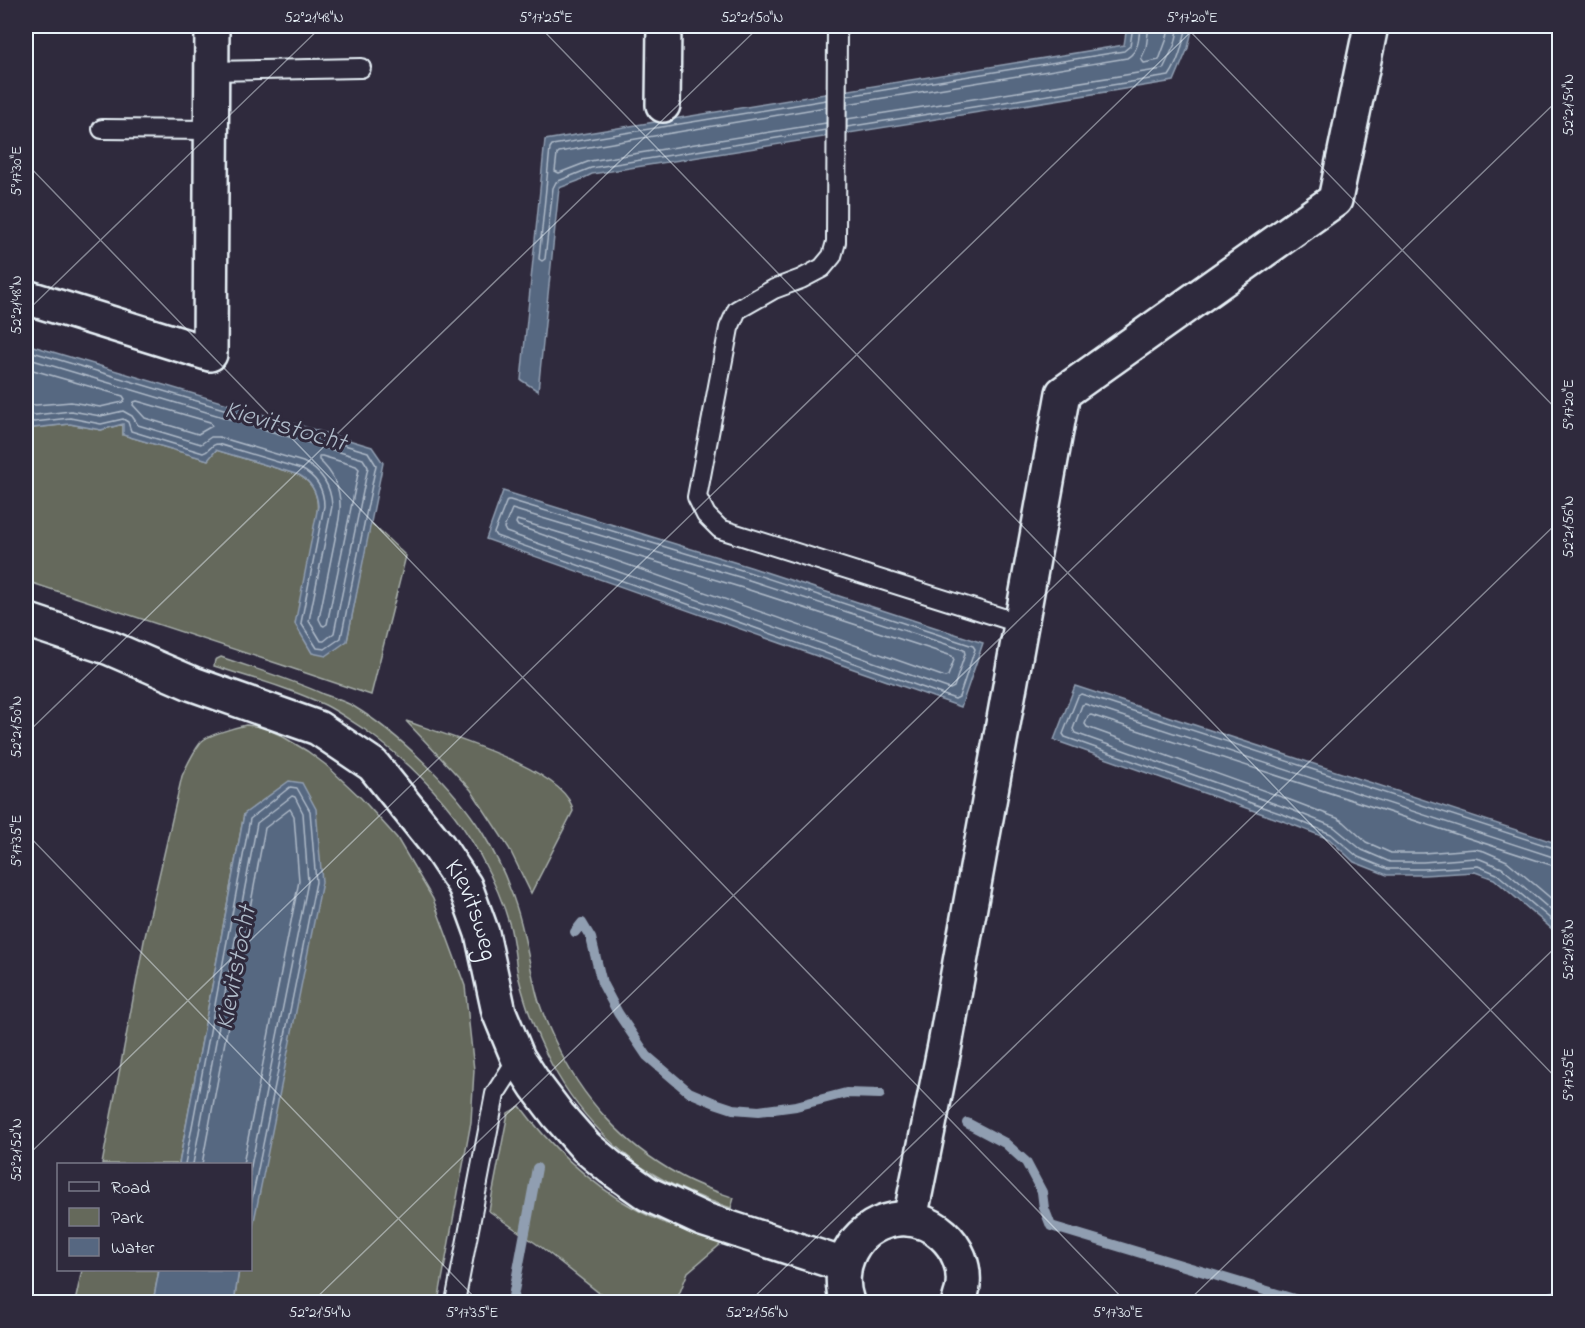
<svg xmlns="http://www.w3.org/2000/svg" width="1585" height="1328" font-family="'Indie Flower',sans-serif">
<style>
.green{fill:#65695b;stroke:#a6adaa;stroke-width:1.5}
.water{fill:#566781;stroke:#909eb1;stroke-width:1.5}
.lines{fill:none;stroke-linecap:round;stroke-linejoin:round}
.shore{stroke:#aebac8;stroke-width:1.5}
.stream{stroke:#909eb1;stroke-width:10}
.lane-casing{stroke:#e8f1f8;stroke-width:22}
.street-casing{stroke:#e8f1f8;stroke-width:38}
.secondary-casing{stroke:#e8f1f8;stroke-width:38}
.lane{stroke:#2f2a3d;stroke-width:18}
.street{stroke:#2f2a3d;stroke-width:33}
.secondary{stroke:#2f2a3d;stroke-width:33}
.ticks{fill:none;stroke:#e8f1f8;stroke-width:1.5;stroke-opacity:0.45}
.labels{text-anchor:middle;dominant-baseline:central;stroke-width:6;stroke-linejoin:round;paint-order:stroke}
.street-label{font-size:26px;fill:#e8f1f8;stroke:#2f2a3d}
.water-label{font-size:27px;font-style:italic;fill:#aebac8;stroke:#2f2a3d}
.neatline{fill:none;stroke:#e8f1f8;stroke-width:2}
.ticks-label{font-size:15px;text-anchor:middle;fill:#e8f1f8}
</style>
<rect width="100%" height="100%" fill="#2f2a3d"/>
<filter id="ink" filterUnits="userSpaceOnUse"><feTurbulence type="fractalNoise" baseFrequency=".0167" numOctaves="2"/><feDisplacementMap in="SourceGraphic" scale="12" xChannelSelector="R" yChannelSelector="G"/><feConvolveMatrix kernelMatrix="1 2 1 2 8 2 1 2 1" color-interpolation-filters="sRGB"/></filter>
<g filter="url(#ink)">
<path class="green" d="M 70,424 L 101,430 L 123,424 L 123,435 L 208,460 L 216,450 L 299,475 C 315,484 319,497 317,515 L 347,641 L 370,522 L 406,556 L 371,695 L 285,666 L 26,581 L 26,426 L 33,428 Z
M 221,657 C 255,669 290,679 323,694 C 333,698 344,701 353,706 C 398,733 454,787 482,832 C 493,850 503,869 510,889 C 524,923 528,960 537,995 C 541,1011 548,1026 555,1041 C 581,1098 624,1145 679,1175 C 696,1185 715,1191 734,1198 L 731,1208 C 702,1199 674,1187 648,1171 C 634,1163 621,1151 609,1140 C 561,1094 534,1039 518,975 C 515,959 514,942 510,926 C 503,901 492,877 480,855 C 452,804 411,763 364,729 C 351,721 339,712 325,705 C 290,688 251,678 214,666 L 215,660 Z
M 406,721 C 442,734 569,770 573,811 L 531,893 L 509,848 L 471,790 Z
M 246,725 L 263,727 L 280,735 L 307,751 L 326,765 L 361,798 L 397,838 L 433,899 L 465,986 L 474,1070 L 471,1122 L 438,1302 L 234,1302 L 239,1270 L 250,1270 L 251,1236 L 252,1231 L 244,814 L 179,1164 L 102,1164 L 144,941 L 182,776 C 187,765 193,752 201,742 C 207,735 237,727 246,725 Z
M 520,1106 C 548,1144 590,1184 632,1207 C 660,1223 691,1233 722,1243 L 688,1272 L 676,1302 L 620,1302 L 598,1292 L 541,1247 L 489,1211 L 508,1113 Z
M 82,1270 L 159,1270 L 153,1302 L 75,1302 Z"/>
<path class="water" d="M 1127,26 L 1193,26 L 1188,48 L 1174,81 L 592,174 L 578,181 L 559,188 L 538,391 L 521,380 L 545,140 L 1124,45 Z
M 26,344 L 372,447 L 383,463 L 347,641 L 326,656 L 312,653 L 295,624 L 318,506 C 317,492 312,482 299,475 L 216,450 L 208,460 L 123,435 L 123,424 L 101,430 L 70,424 L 33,428 L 26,426 Z
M 503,491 L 750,567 L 983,643 L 961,707 L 486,539 Z
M 1075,686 L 1559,844 L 1559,935 L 1494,879 L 1475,872 L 1424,875 L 1387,875 L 1354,862 L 1329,839 L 1283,821 L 1054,740 Z
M 289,781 L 302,783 L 316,809 L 322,882 L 251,1236 L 250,1164 L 179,1164 L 244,814 Z
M 159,1270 L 239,1270 L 234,1302 L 153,1302 Z"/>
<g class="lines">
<path class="shore" d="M 1149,26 L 1146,48 L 1141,59 L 1144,63 L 1159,60 L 1166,41 L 1170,26
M 847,96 L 1124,51 L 1130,46 L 1133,26
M 847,104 L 1127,58 C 1139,51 1139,38 1140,26
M 847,119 L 1163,69 L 1175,44 L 1179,26
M 826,123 L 590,161 L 559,173 L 555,171 L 557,154 L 559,152 L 826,107
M 847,127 L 1169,76 C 1179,62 1183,42 1187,26
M 826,130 L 591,168 L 556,182 L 553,188 L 545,259 L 542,261 L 539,259 L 550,148 L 552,145 L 826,100
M 26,350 L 368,452 L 376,465 L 341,638 L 325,649 L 317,648 L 301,623 L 324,506 C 324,489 317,477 301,469 L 218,444 C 210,444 210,452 203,453 L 131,431 L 128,422 L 123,419 L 101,424 L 70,418 L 34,422 L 26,421
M 26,358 L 363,459 L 368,467 L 334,633 L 324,641 L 321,641 L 309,621 L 332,506 C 331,485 322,471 303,462 L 219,437 L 211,437 L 201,444 L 138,425 L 132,416 L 123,411 L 101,416 L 71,411 L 35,415 L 26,413
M 26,368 L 123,396 L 125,399 L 123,402 L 100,407 L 71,402 L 36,405 L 26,404
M 137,401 L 210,422 L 212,426 L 198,434 L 145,418 L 133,405 L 134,402 Z
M 319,456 L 322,456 L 356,466 L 359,469 L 327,624 L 324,626 L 322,625 L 319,619 L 339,519 C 343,495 337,476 319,460 Z
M 507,500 L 510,500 L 748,572 L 973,646 L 975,649 L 959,697 L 955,699 L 496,536 L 494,533 Z
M 512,509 L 746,579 L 964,650 L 965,654 L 954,687 L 950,689 L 506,532 L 504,528 Z
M 517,520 L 743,588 L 952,656 L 954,660 L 948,676 L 945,677 L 518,526 L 516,523 Z
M 1560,850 L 1081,694 L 1078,696 L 1063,734 L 1065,737 L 1285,815 L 1331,834 L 1358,857 L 1388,869 L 1423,869 L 1478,866 L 1497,874 L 1560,927
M 1560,857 L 1553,857 L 1085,704 L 1082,705 L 1073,729 L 1075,733 L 1287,808 L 1334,827 L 1362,850 L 1390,862 L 1423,862 L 1475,858 L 1480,859 L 1502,868 L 1560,918
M 1560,866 L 1551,865 L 1091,715 L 1088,716 L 1085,724 L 1087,727 L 1290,800 L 1337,818 L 1344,822 L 1366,842 L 1391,853 L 1423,853 L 1475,849 L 1484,851 L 1507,861 L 1560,906
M 185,1164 L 250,819 L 290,787 L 297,788 L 310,811 L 316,882 L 250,1209
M 193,1164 L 257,823 L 292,796 L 295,797 L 303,813 L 308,882 L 250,1171
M 202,1164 L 265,828 L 290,809 L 294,816 L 299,881 L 243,1164"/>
<path class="stream" d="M 575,932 L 582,923 L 591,938 L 602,983 L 618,1013 L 647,1056 L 689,1092 L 715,1103 L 733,1109 L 759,1111 L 796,1106 L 846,1093 L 880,1094
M 967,1123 L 1005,1143 L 1026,1162 L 1042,1192 L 1044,1208 L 1051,1226 L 1304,1302
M 512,1302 L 537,1168
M 1533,1302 L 1560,1294"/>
<g class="lane-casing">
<path id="lane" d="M 837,26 L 836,242 L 832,256 L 822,268 L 801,279 L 774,289 L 737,310 L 729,328 L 697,497 L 706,515 L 720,529 L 1022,624
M 211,71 L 361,68
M 102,129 L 211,130
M 455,1302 L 495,1094 L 518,1058"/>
</g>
<g class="street-casing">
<path id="street" d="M 663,105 L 664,26
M 26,297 L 210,354 L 212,26"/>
</g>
<g class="secondary-casing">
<g id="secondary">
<path id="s1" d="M 26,620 L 110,648 L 193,684 L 318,728 L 373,765 L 439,847 L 465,886 L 482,933 L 499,1012 L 518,1058 L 536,1086 L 558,1115 L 586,1147 L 611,1168 L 648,1194 L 702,1219 L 844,1265"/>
<path d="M 910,1219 L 945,1045 L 1063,393 L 1335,200 L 1371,26"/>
<path d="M 847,1302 C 835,1267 853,1228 892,1220 C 930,1212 967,1246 963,1285 C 963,1290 960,1297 959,1302"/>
</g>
</g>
<use href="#lane" class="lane"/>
<use href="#street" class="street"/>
<use href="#secondary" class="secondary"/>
</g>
</g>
<path class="ticks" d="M 539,26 L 1560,1082M 1185,26 L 1560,413M 26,163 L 1126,1302M 26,312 L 322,26M 26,734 L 760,26M 26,833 L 479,1302M 26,1157 L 1197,26M 312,1302 L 1560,98M 749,1302 L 1560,520M 1187,1302 L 1560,943"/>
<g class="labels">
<g class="street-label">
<text stroke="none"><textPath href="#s1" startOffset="555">Kievitsweg</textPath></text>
</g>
<g class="water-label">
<text transform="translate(285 427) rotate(16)">Kievitstocht</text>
<text transform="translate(237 968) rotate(-79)">Kievitstocht</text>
</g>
</g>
<rect width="1585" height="1328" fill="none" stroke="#2f2a3d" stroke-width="66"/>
<rect x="57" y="1163" width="195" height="108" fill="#2f2a3d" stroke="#797a88" stroke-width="1.5"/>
<rect x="69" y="1182" width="30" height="9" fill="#2f2a3d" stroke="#797a88" stroke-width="1.5"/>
<text x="111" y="1193" font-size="18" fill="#e8f1f8">Road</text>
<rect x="69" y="1208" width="30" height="18" fill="#65695b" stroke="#797a88" stroke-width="1.5"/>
<text x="111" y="1223" font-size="18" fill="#e8f1f8">Park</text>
<rect x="69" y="1238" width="30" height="18" fill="#566781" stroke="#797a88" stroke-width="1.5"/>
<text x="111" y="1253" font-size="18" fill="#e8f1f8">Water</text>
<rect x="33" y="33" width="1519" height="1262" class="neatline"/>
<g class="ticks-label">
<text x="314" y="22">52°21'48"N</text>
<text x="546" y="22">5°17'25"E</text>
<text x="752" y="22">52°21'50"N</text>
<text x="1192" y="22">5°17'20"E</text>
<text transform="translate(1568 105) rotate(-90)" y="5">52°21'54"N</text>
<text transform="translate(16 171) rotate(-90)" y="5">5°17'30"E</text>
<text transform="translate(16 305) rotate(-90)" y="5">52°21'48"N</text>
<text transform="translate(1568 405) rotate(-90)" y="5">5°17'20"E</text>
<text transform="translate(1568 527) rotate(-90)" y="5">52°21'56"N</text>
<text transform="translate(16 727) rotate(-90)" y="5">52°21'50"N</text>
<text transform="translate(16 841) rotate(-90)" y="5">5°17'35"E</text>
<text transform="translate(1568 950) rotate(-90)" y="5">52°21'58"N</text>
<text transform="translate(1568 1075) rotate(-90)" y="5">5°17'25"E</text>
<text transform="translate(16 1150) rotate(-90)" y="5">52°21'52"N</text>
<text x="320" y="1317">52°21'54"N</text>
<text x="472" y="1317">5°17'35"E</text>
<text x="757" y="1317">52°21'56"N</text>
<text x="1118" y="1317">5°17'30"E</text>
</g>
</svg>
